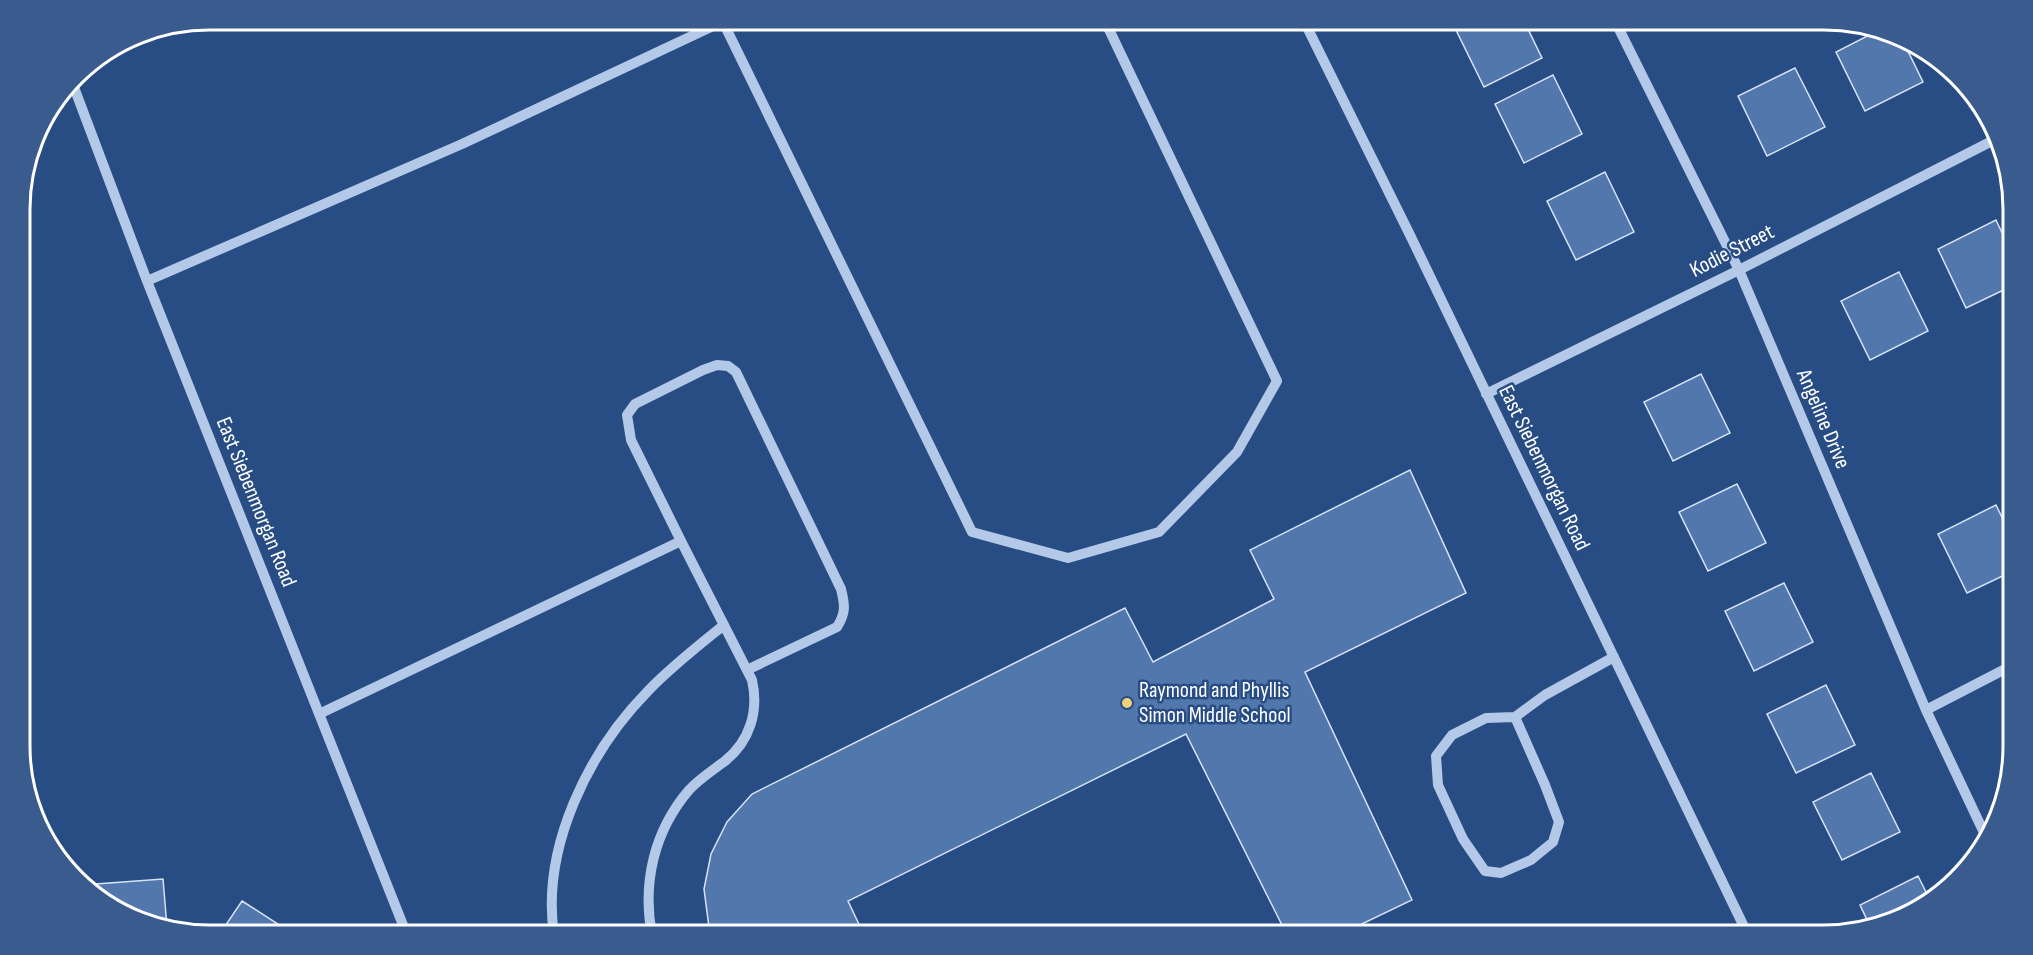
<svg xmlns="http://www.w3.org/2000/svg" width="2033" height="955" font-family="'Sofia Sans Condensed',sans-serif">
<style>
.building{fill:#5177ac;stroke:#d6e3f6;stroke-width:1.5}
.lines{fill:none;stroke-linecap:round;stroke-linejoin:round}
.minor{stroke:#b3c9e7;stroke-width:10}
.poi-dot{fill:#eed179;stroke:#284d84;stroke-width:2}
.labels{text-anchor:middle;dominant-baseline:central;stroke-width:5;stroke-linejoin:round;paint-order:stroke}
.street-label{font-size:22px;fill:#fff;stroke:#284d84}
.poi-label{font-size:22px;fill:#fff;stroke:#284d84;text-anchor:start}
.rim{fill:none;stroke:#fff;stroke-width:3}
</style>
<rect width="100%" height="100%" fill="#284d84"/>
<path class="building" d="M 1472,19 L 1523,19 L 1542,58 L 1484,87 L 1455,28 Z
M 1879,30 L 1897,34 L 1901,37 L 1923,82 L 1865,111 L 1836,52 Z
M 1795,68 L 1825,127 L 1767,156 L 1738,96 Z
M 1553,75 L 1582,134 L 1524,163 L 1495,104 Z
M 1605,172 L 1634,232 L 1576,260 L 1547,201 Z
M 1996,220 L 2012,254 L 2012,286 L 1966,308 L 1938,249 Z
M 1899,272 L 1928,331 L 1870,360 L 1841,301 Z
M 1701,374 L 1730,433 L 1673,461 L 1644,402 Z
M 1410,470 L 1466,593 L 1305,672 L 1412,900 L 1339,935 L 1287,935 L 1186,734 L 848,901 L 864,935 L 710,935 L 704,889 L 711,854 L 727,822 L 752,794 L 1125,608 L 1153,662 L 1274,599 L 1250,550 Z
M 1737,484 L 1766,543 L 1708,571 L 1679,512 Z
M 1996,505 L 2013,540 L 2013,571 L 1967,593 L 1938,534 Z
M 1784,583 L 1813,642 L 1754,671 L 1725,611 Z
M 1826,685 L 1855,745 L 1796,773 L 1767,714 Z
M 1871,773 L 1900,832 L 1842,860 L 1813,802 Z
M 1918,876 L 1931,902 L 1869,924 L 1860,905 Z
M 163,879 L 167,927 L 136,921 L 97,890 L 96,884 Z
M 242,901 L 295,935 L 219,935 Z"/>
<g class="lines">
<path class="minor" d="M 1303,19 L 1410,235 L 1748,935
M 1614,19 L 1739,270 L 1926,710 L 1987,839
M 723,22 L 972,532 L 1068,558 L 1159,532 L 1237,452 L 1277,381 L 1104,19
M 72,82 L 147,281 L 407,935
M 147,281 L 462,144 L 728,19
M 1486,394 L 1739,270 L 1994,140
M 681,541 L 631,440 L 627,415 L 635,404 L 703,370 L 717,365 L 728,366 L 736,372 L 841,589 C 845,605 846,613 837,627 L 747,670
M 1926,710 L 2013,665
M 319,714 L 681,541 L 752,680 C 759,711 750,741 725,761 C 713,770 699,779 689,790 C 654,831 642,883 652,935
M 1515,717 L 1545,785 L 1559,822 L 1553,842 L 1531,860 L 1501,873 L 1485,871 L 1463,839 L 1438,785 L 1436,756 L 1452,735 L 1486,718 L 1515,717 L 1545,695 L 1614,657
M 554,935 C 541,848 588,752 648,691 C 671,667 698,646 724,625"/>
</g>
<circle class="poi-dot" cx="1127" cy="703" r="6"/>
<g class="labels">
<g class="street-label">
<text transform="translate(1732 251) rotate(-27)">Kodie Street</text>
<text transform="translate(1823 419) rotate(67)">Angeline Drive</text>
<text transform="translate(1544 468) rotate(64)">East Siebenmorgan Road</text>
<text transform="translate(256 502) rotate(68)">East Siebenmorgan Road</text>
</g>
<g class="poi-label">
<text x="1139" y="690">Raymond and Phyllis<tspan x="1139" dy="25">Simon Middle School</tspan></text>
</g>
</g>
<path d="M0 0H2033V955H0ZM209 30H1824A179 179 0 0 1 2003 209V746A179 179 0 0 1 1824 925H209A179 179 0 0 1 30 746V209A179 179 0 0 1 209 30Z" fill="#395b8e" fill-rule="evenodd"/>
<path class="rim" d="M209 30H1824A179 179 0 0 1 2003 209V746A179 179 0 0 1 1824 925H209A179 179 0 0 1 30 746V209A179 179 0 0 1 209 30Z"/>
</svg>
